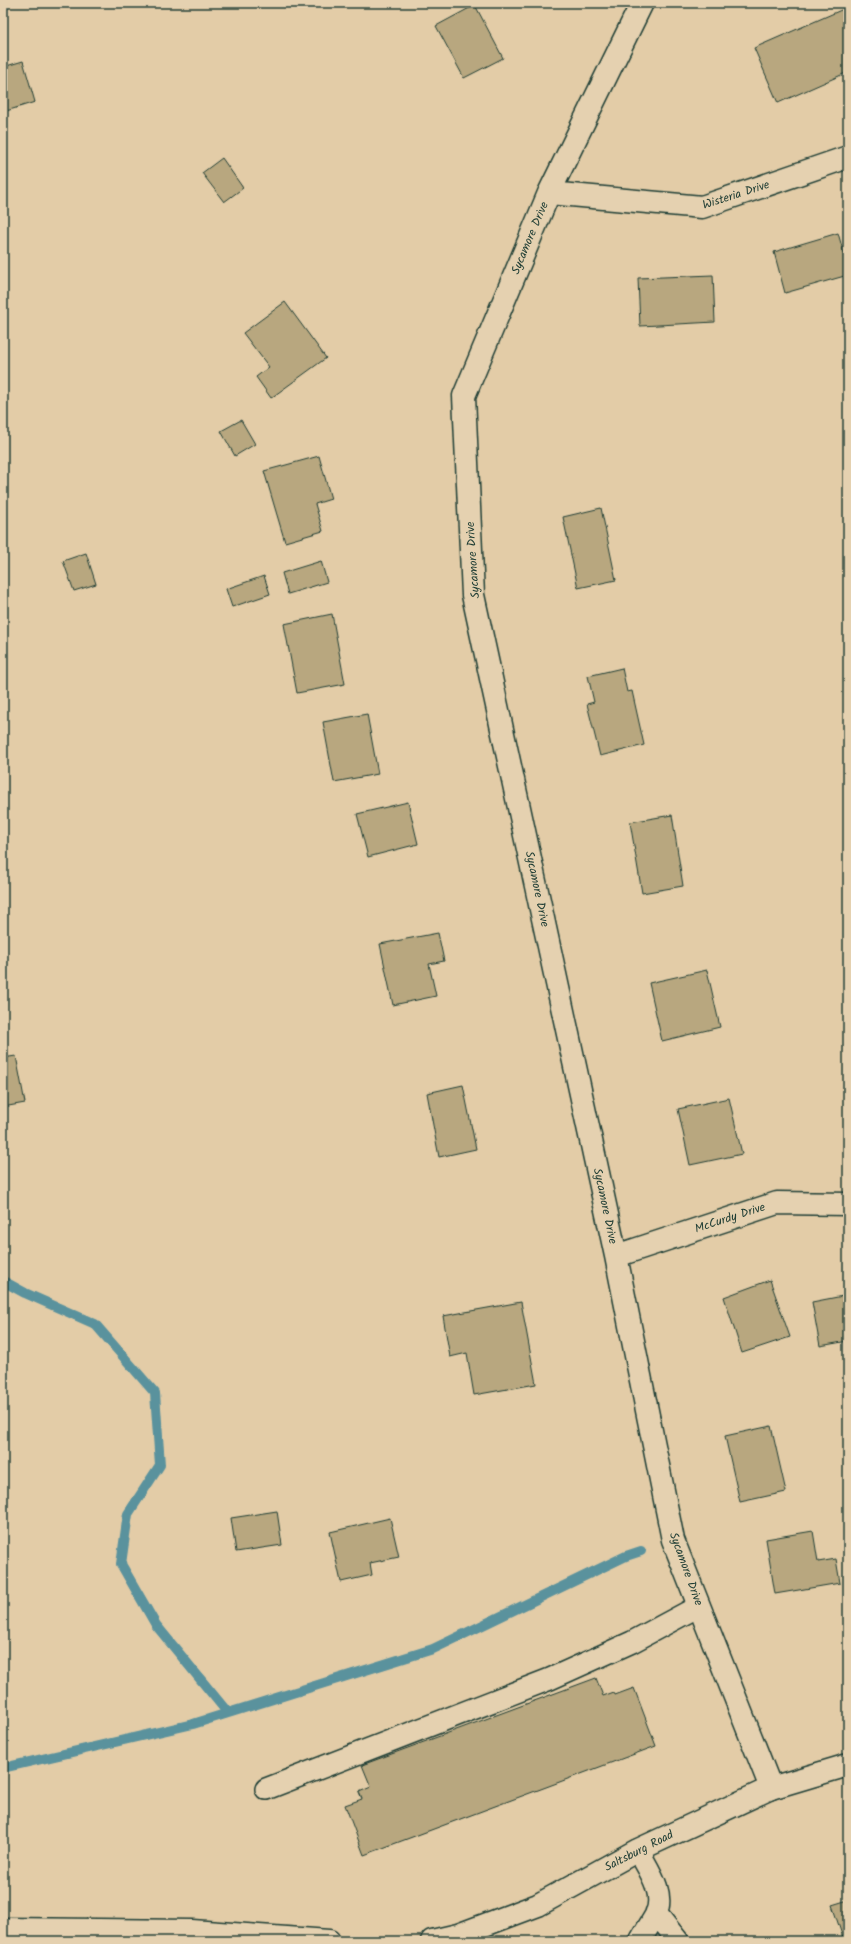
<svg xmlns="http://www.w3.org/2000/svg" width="851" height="1944" font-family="Kalam,sans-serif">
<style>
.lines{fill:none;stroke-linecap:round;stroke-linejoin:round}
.stream{stroke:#5a929d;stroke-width:10}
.building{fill:#b8a77f;stroke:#1f3d34}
.lane-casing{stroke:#1f3d34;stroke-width:24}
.street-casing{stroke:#1f3d34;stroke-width:25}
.secondary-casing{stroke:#1f3d34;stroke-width:25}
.lane{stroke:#e5d1b0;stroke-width:21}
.street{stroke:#e5d1b0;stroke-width:22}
.secondary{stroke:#e5d1b0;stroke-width:22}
.labels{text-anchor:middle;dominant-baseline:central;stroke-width:3;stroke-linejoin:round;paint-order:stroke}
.street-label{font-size:12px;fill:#1f3d34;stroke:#e5d1b0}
</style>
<rect width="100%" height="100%" fill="#e3cca7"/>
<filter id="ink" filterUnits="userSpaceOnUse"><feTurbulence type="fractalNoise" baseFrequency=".025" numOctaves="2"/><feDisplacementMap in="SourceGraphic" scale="8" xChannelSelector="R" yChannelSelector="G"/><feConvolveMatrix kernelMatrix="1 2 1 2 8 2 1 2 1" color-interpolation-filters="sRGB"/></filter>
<g filter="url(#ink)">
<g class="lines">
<path class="stream" d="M 3,1281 L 25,1293 L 95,1324 L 155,1393 L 160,1465 L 128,1514 L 121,1564 L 156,1625 L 228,1713
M 3,1768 L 193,1724 L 433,1649 L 626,1556 L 641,1551"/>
</g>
<path class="building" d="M 475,5 L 503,58 L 464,78 L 436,26 Z
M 848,7 L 848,72 L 778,103 L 754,48 Z
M 23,61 L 35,102 L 3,112 L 3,67 Z
M 222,158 L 243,188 L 224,202 L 202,173 Z
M 838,233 L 848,268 L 848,275 L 785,293 L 774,252 Z
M 713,275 L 715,322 L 640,326 L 638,278 Z
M 285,302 L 326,358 L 271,398 L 256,377 L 269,367 L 243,333 Z
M 241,420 L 255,444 L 235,456 L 221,431 Z
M 319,456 L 331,499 L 315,504 L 323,531 L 285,542 L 264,471 Z
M 601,508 L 616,580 L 578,588 L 563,517 Z
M 86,553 L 96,584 L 74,591 L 63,561 Z
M 321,561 L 327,582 L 288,594 L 282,573 Z
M 264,576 L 270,594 L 232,607 L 226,589 Z
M 332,614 L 345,684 L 297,693 L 284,624 Z
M 622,668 L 627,692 L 632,691 L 644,745 L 600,756 L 587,704 L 594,702 L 588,676 Z
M 367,714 L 378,774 L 334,782 L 323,722 Z
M 408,802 L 418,844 L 368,857 L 357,814 Z
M 672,815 L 683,886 L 642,893 L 630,822 Z
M 438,933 L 444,961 L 429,964 L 436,996 L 393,1005 L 380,944 Z
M 707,970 L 720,1027 L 662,1041 L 649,983 Z
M 16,1056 L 25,1103 L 3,1107 L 3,1058 Z
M 463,1085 L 476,1149 L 439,1157 L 427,1093 Z
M 729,1098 L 742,1154 L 690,1165 L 678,1109 Z
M 770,1280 L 790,1337 L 742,1353 L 724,1297 Z
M 848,1295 L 848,1341 L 820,1346 L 812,1302 Z
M 521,1302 L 536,1384 L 474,1395 L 467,1353 L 450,1357 L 443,1316 Z
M 771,1426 L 786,1492 L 740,1502 L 725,1436 Z
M 277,1511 L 282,1545 L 236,1552 L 231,1518 Z
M 390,1518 L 399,1557 L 370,1563 L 372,1575 L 341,1582 L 330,1532 Z
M 813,1531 L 818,1562 L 836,1559 L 840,1583 L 775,1594 L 766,1539 Z
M 596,1678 L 603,1696 L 614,1692 L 615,1695 L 634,1688 L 656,1746 L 364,1855 L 345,1805 L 362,1799 L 359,1792 L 371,1787 L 362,1765 Z
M 848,1900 L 848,1941 L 844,1941 L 832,1905 Z"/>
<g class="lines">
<g class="lane-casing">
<path id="lane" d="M 266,1789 L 550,1679 L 632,1642 L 699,1606
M 638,1850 C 647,1868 666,1892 656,1914 C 651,1923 645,1932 640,1941
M 656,1913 L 678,1941"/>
</g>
<g class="street-casing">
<path id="street" d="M 642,3 L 549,193 L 464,396 L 473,595 L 616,1256 L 673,1540 L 771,1788
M 549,193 L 702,207 L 848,157
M 616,1256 L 777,1203 L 848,1204"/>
</g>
<g class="secondary-casing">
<path id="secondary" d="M 3,1929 L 192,1931 L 329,1941
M 432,1941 L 458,1935 L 538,1905 L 638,1850 L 771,1788 L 848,1765"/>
</g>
<use href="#lane" class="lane"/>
<use href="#street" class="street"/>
<use href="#secondary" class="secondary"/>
</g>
</g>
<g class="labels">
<g class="street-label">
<text transform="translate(736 195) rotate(-18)">Wisteria Drive</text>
<text transform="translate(530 238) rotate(-67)">Sycamore Drive</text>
<text transform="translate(473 560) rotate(-94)">Sycamore Drive</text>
<text transform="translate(537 889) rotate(78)">Sycamore Drive</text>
<text transform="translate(605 1206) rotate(78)">Sycamore Drive</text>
<text transform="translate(730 1218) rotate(-18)">McCurdy Drive</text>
<text transform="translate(686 1569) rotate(70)">Sycamore Drive</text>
<text transform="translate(639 1851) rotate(-27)">Saltsburg Road</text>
</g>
</g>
<rect width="851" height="1944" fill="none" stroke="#e5d1b0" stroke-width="16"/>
<rect x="8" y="8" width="835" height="1928" fill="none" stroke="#1f3d34" stroke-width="1.5" filter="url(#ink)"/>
</svg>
